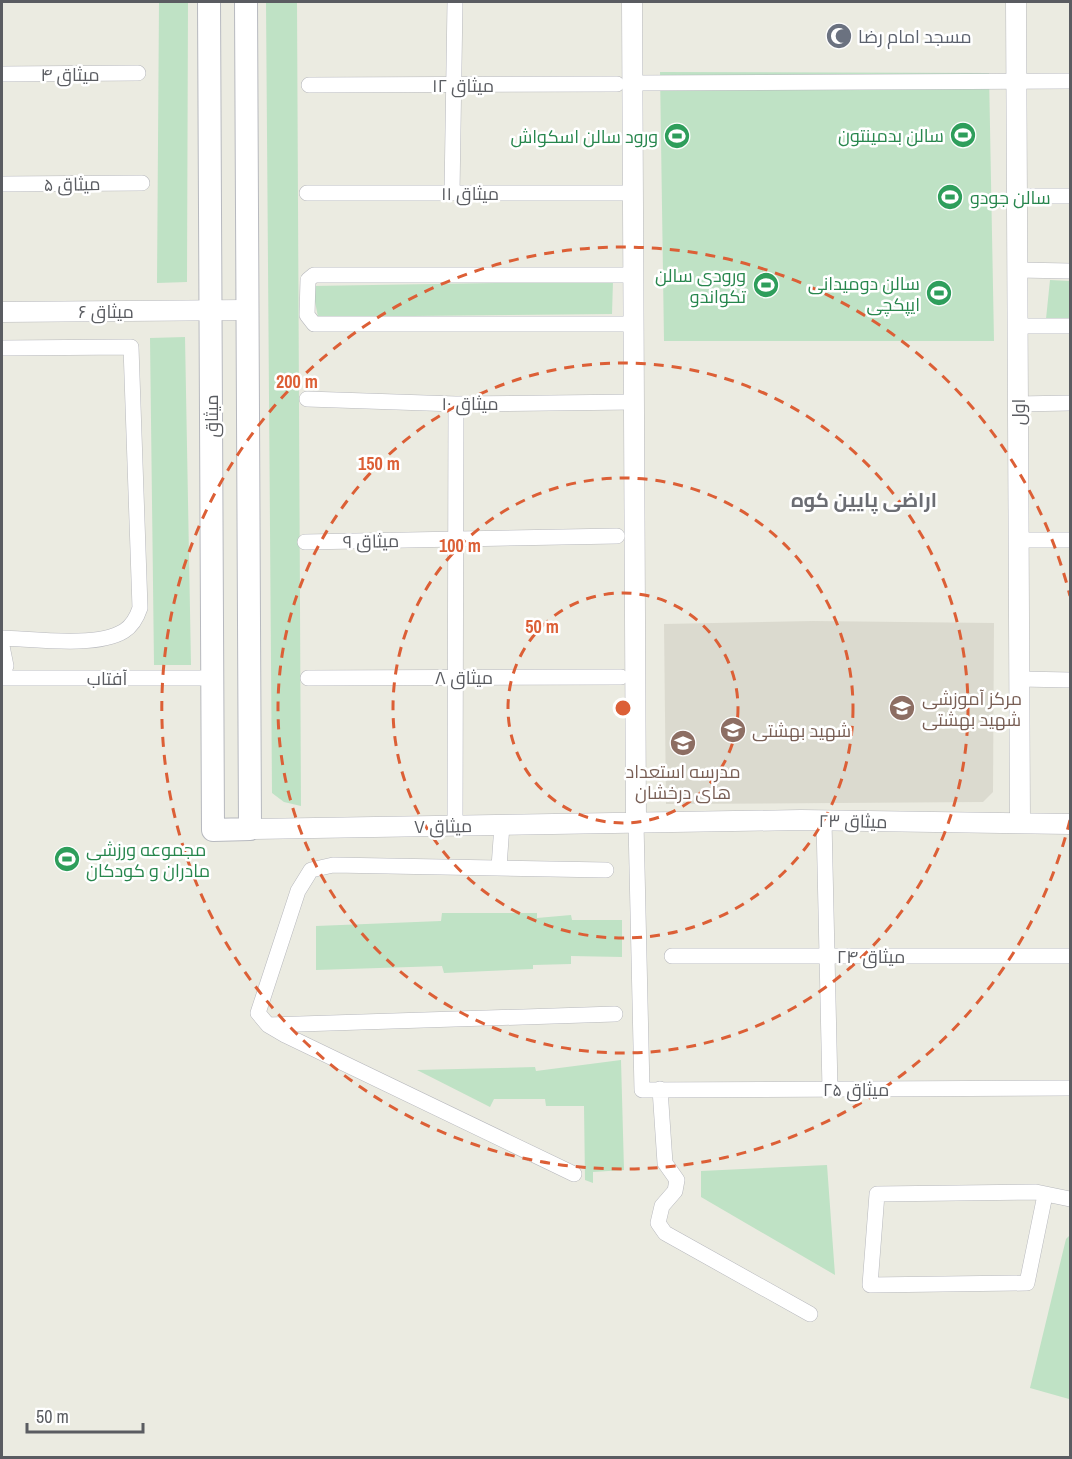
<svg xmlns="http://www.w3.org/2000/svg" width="1072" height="1459" font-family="'Archivo Narrow',Cairo,sans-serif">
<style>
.education{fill:#dbdacf}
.park{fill:#bfe2c5}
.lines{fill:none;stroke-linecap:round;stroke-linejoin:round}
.minor-casing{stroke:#b7b8bd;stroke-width:16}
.tertiary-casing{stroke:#b7b8bd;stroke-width:21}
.secondary-casing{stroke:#b7b9bf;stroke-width:24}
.minor{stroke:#fff;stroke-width:15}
.tertiary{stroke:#fff;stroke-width:20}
.secondary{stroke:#fff;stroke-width:22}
.ring{fill:none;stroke:#dc5f36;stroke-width:3;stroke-dasharray:10 8}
.labels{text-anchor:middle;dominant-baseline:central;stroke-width:5;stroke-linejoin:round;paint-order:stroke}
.worship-label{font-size:18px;fill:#5b616d;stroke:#fff;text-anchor:start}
.street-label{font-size:18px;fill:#5a5c61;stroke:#fff}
.leisure-label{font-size:18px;fill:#27864d;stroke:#fff;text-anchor:end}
.education-label{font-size:18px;fill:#785e54;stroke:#fff;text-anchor:start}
.neighbourhood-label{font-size:20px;font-weight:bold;fill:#6b6d73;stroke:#fff}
.centre{fill:#dc5f36;stroke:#fff;stroke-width:3}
.ring-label{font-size:18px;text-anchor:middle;font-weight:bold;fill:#dc5f36;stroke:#fff;stroke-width:5;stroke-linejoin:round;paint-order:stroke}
</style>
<rect width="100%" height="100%" fill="#ebebe1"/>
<path class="education" d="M 813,621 L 994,623 L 993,792 L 983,802 L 666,804 L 664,624 Z"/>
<path class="park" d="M 159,2 L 188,2 L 187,282 L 157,283 Z
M 266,2 L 297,2 L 301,806 L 284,802 L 272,793 Z
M 660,72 L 989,73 L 994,341 L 664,341 Z
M 1050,280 L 1070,281 L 1070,319 L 1046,319 Z
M 613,281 L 612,314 L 318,317 L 312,286 Z
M 185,337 L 191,665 L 154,665 L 150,338 Z
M 442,913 L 537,913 L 537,918 L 571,915 L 572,920 L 622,920 L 622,957 L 571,956 L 571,964 L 533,965 L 533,969 L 444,973 L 442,966 L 316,970 L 316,926 L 441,921 Z
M 621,1060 L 624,1170 L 593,1172 L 593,1183 L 585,1180 L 584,1106 L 546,1106 L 545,1099 L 494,1099 L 490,1107 L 417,1070 L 535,1067 L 536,1071 Z
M 827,1165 L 835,1275 L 701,1197 L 701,1171 Z
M 1070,1235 L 1070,1393 L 1069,1399 L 1030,1388 L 1066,1239 Z"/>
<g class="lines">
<g class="minor-casing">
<path id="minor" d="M 2,74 L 138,73
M 633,83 L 1070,81
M 309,85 L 617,84
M 2,184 L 142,183
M 307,193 L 633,193
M 452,193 L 455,2
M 1017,196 L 1070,196
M 1018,270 L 1070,271
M 633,275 L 314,275 L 308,280 L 307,315 L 314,324 L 634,324
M 1019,326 L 1070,326
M 2,348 L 131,347 L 140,608 C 137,617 132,626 124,631 C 97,648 34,639 2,638
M 307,399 L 456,404 L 634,402
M 1018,404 L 1070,403
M 1019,540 L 1070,540
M 305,542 L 617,536
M 2,646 L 6,666 L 2,673
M 2,678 L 213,678
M 308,678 L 621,677
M 1020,679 L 1070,680
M 824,821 L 830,1089
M 636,823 L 642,1090 L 1070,1088
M 455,826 L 456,404
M 499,867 L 502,825
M 672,956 L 1070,956
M 268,1025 L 615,1014
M 660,1089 L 665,1163 L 677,1180 L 675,1191 L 662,1206 L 658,1223 L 665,1233 L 810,1314
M 574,1174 L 285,1035 L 268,1025 L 258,1013 L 298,891 L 311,870 L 333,865 L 606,870
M 1045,1195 L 1027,1283 L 870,1285 L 877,1194 L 1036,1192 L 1070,1199"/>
</g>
<g class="tertiary-casing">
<path id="tertiary" d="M 632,2 L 636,823
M 1016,2 L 1020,823
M 2,312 L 247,310
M 250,829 L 801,820 L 1070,824"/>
</g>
<g class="secondary-casing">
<path id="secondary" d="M 209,2 L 213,830 L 250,829 L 246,2"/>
</g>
<use href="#minor" class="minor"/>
<use href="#tertiary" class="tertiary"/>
<use href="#secondary" class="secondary"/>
</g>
<g class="ring">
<circle cx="623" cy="708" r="115"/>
<circle cx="623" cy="708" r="230"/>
<circle cx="623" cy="708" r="345"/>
<path d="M1070 820A461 461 0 1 1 1070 596"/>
</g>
<defs>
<g id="mosque-disc" transform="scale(1.35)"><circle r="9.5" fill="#6b7280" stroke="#fff"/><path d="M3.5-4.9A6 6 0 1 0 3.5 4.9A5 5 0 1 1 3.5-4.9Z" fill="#fff"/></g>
<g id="stadium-disc" transform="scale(1.35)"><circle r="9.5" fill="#2e9e5b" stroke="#fff"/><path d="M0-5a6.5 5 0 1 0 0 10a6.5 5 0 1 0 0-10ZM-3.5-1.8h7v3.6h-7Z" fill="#fff"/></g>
<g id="school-disc" transform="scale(1.35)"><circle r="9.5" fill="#8d6e63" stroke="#fff"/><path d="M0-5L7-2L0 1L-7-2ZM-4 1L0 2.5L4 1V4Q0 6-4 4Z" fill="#fff"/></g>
</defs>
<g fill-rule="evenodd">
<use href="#mosque-disc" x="839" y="36"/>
<use href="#stadium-disc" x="963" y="135"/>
<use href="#stadium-disc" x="677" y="136"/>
<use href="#stadium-disc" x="950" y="197"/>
<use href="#stadium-disc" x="766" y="285"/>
<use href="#stadium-disc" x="939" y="293"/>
<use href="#school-disc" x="902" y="708"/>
<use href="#school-disc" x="733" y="730"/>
<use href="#school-disc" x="683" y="743"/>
<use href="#stadium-disc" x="67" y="859"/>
</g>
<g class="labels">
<g class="worship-label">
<text x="858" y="36">مسجد امام رضا</text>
</g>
<g class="street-label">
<text x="70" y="74">میثاق ۴</text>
<text x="463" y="85">میثاق ۱۲</text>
<text transform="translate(72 184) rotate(-1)">میثاق ۵</text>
<text x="470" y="193">میثاق ۱۱</text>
<text x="106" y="311">میثاق ۶</text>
<text x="470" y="403">میثاق ۱۰</text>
<text transform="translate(1018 412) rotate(-90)">اول</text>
<text transform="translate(211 416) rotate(-90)">میثاق</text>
<text transform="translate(371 541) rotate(-1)">میثاق ۹</text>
<text x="464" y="677">میثاق ۸</text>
<text x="107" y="678">آفتاب</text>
<text transform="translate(853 821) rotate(1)">میثاق ۲۳</text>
<text transform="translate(443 826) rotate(-1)">میثاق ۷</text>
<text x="871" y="956">میثاق ۲۴</text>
<text x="856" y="1089">میثاق ۲۵</text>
</g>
<g class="leisure-label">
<text x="944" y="135">سالن بدمینتون</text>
<text x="658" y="136">ورود سالن اسکواش</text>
<text x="970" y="197" text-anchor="start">سالن جودو</text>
<text x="746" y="275">ورودی سالن<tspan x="746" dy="21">تکواندو</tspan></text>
<text x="920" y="283">سالن دومیدانی<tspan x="920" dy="21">ایپکچی</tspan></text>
<text x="86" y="849" text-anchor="start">مجموعه ورزشی<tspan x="86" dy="21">مادران و کودکان</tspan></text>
</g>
<g class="education-label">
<text x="922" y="698">مرکز آموزشی<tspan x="922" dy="21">شهید بهشتی</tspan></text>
<text x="752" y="730">شهید بهشتی</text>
<text x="683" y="771" text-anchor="middle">مدرسه استعداد<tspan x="683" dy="21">های درخشان</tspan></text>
</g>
<g class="neighbourhood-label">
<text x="864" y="499">اراضی پایین کوه</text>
</g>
</g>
<circle cx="623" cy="708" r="9" class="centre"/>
<g class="ring-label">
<text x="297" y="388">200 m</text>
<text x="379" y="470">150 m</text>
<text x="460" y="552">100 m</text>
<text x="542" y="633">50 m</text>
</g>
<rect width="1072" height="1459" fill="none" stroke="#5a5c61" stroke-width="6"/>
<path d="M27 1423v9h116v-9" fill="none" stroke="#5a5c61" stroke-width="3"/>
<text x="36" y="1423" font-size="18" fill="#5a5c61" stroke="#ffffff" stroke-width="4.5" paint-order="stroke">50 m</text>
</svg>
